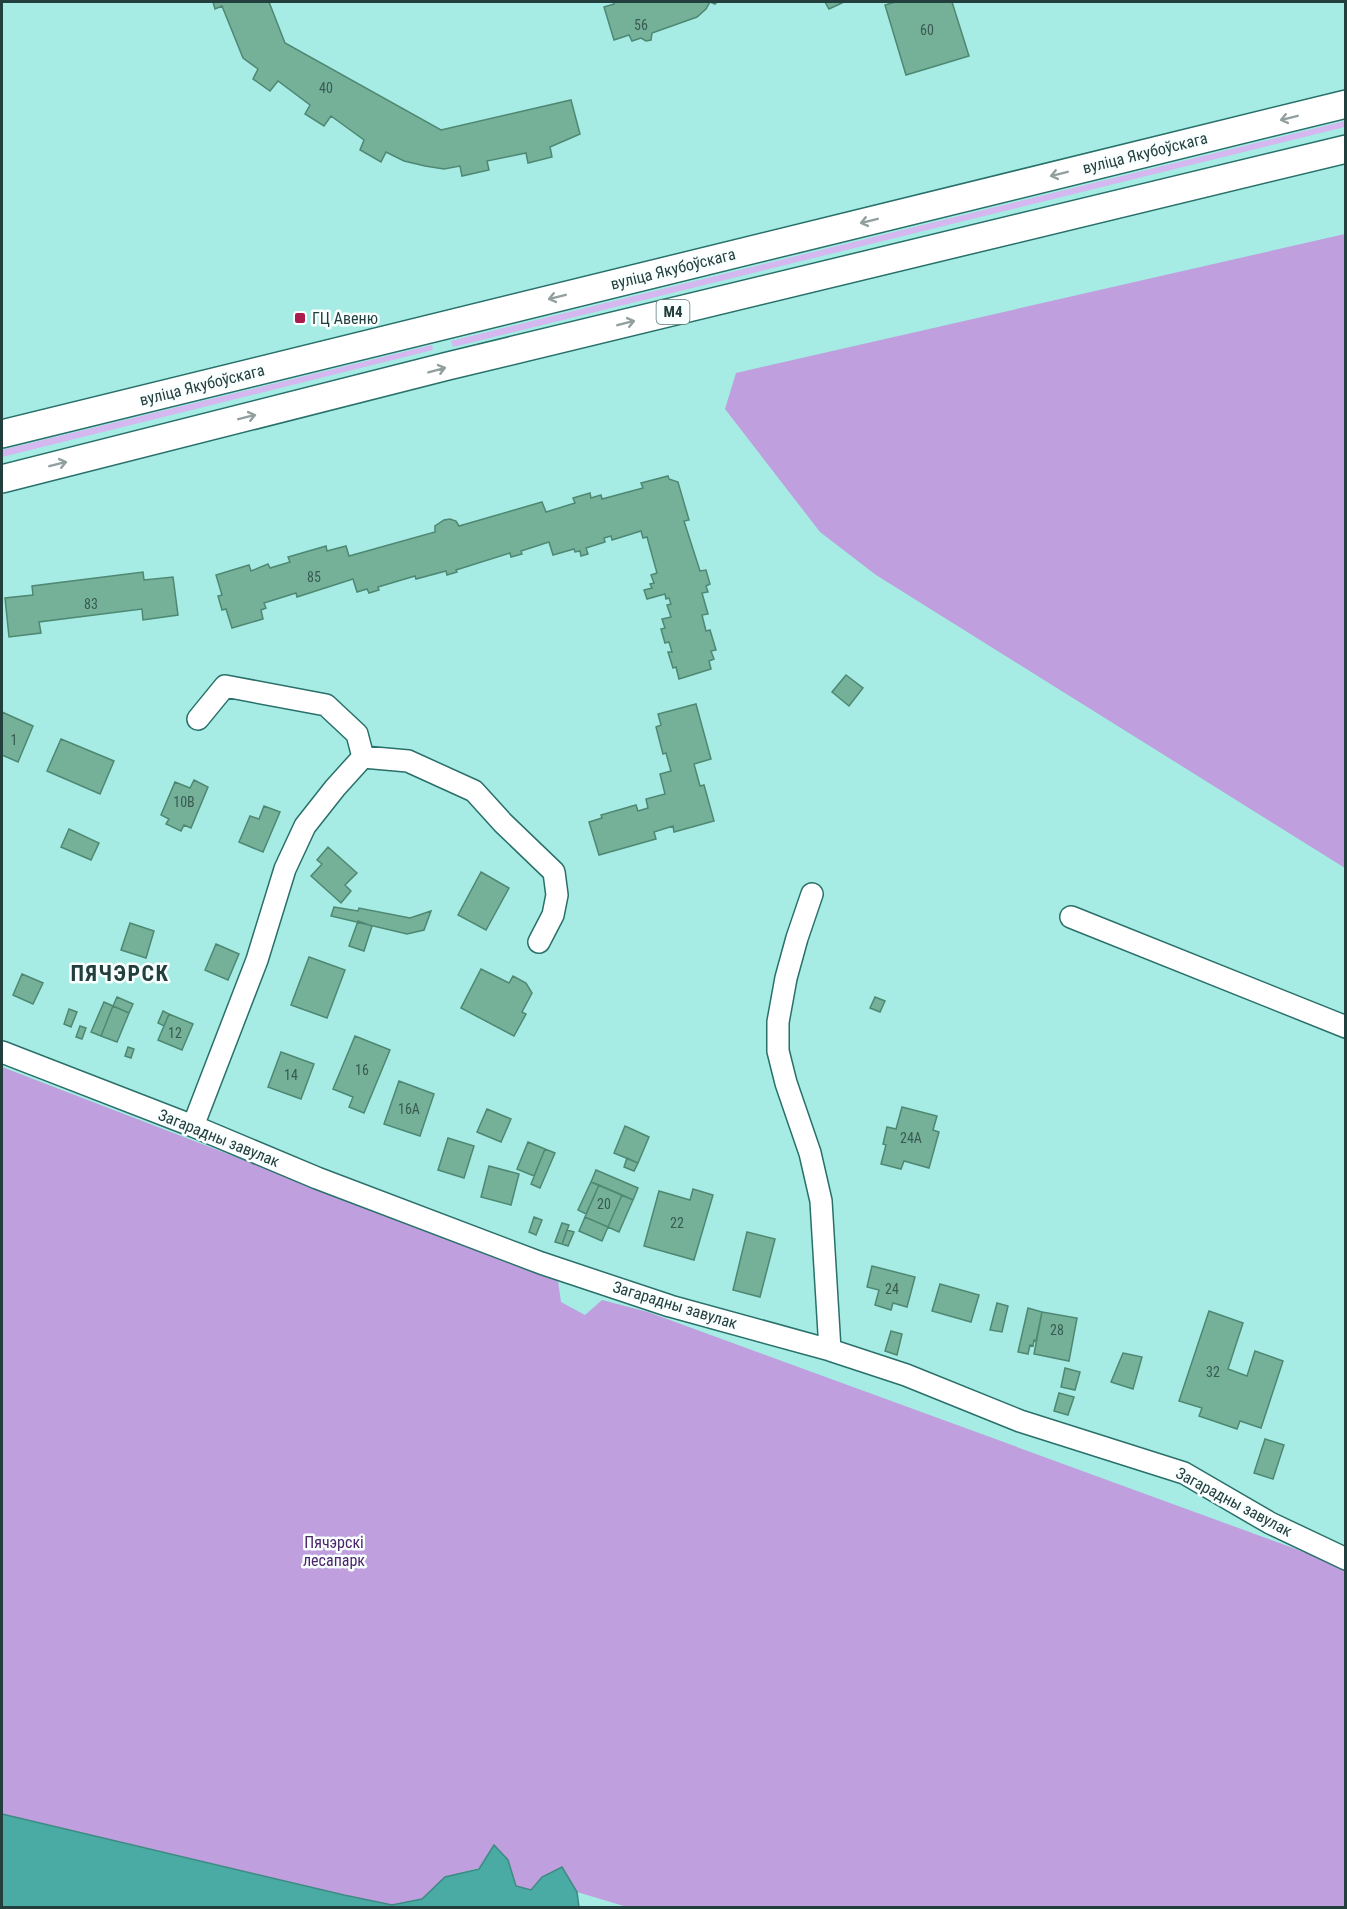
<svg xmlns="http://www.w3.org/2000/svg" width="1347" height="1909" font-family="'Roboto Condensed',sans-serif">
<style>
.green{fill:#d4b8ef}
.forest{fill:#bf9fdd}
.water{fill:#49aba3;stroke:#3e8b84;stroke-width:1.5}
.building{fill:#75b099;stroke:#4e8872;stroke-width:1.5}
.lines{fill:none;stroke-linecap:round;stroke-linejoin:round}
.minor-casing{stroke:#29706a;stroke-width:24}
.major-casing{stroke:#29706a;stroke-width:30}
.minor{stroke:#fff;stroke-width:21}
.major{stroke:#fff;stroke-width:27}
.oneway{stroke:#919f9e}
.poi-dot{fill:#ad1b4d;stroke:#f8fffe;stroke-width:2}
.labels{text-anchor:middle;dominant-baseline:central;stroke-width:5;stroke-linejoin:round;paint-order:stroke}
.number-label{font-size:14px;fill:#385b54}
.shield{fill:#f8fffe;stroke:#637977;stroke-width:1.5}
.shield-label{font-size:15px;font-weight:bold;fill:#233f3d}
.street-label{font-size:16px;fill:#233f3d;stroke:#f8fffe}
.poi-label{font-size:16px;fill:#233f3d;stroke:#f8fffe;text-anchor:start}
.park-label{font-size:16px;fill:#4d246c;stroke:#f8fffe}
.district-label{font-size:22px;font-weight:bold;letter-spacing:1.5px;fill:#233f3d;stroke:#f8fffe}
</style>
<rect width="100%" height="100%" fill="#a6ece4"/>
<path class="green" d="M 1345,121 L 1345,127 L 453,347 L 451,341 Z
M 432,345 L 433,350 L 2,457 L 2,450 Z"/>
<path class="forest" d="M 1345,234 L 1345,868 L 876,575 L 820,532 L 725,409 L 736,373 Z
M 2,1067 L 558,1281 L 561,1302 L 585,1315 L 602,1300 L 648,1312 L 1345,1567 L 1345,1907 L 627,1907 L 577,1892 L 562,1867 L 542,1877 L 531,1890 L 516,1886 L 508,1860 L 445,1877 L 422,1899 L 392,1905 L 344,1895 L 2,1814 Z"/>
<path class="water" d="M 2,1814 L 344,1895 L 392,1905 L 422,1899 L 445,1877 L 479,1869 L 494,1845 L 508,1860 L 516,1886 L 531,1890 L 542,1877 L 562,1867 L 577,1892 L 579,1907 L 2,1907 Z"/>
<path class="building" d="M 213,2 L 269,2 L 285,43 L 441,130 L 571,100 L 580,134 L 550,147 L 552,157 L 528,163 L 526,153 L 487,161 L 489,170 L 462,176 L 460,166 L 444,169 L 425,166 L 404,161 L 386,152 L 381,162 L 360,150 L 364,140 L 331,116 L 324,126 L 305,114 L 310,105 L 278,81 L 270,91 L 253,79 L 258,69 L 243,58 L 222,6 L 215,9 Z
M 613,2 L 717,2 L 715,4 L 710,2 L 706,9 L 697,17 L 652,33 L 651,40 L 646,41 L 641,38 L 632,41 L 629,35 L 614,40 L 604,7 L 614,4 Z
M 825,2 L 844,2 L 829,9 Z
M 895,2 L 952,2 L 969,56 L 906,75 L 885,5 Z
M 668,476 L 669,479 L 678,482 L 689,520 L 684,521 L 700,571 L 706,570 L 710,584 L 706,586 L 708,592 L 702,593 L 708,614 L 702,615 L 706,631 L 710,630 L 716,650 L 711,651 L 714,659 L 709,661 L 711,669 L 679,679 L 676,667 L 673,668 L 668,652 L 672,652 L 669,642 L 665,643 L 661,629 L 665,628 L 662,619 L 671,617 L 667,605 L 671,604 L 669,598 L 666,599 L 665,594 L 647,599 L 644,590 L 652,588 L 650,584 L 654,583 L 651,575 L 657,573 L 647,537 L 643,538 L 641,531 L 612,540 L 611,536 L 604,538 L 605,542 L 586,548 L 588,554 L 581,556 L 580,551 L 575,552 L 574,549 L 553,555 L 549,542 L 521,551 L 522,554 L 511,557 L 510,553 L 456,570 L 457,572 L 447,575 L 446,571 L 416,579 L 415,576 L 378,587 L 379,590 L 369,593 L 367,589 L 357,592 L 353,579 L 297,597 L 296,593 L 264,603 L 266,608 L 261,610 L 263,619 L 232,628 L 226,609 L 222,610 L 218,596 L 222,595 L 216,575 L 249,565 L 251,571 L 268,564 L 270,568 L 290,562 L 288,557 L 326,546 L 327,551 L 346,546 L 349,556 L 435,532 L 435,526 L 444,520 L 450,519 L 456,521 L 459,526 L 542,502 L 546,512 L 575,503 L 573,498 L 590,493 L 591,498 L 601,495 L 602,499 L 643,488 L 641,483 Z
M 143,572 L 144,580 L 173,577 L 178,615 L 143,620 L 142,609 L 39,622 L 41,633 L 9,637 L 5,598 L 33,595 L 32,586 Z
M 846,675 L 863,688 L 849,706 L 832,692 Z
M 696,704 L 711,759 L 694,764 L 700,786 L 704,785 L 714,821 L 674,832 L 673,826 L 654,832 L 656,839 L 599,855 L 589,822 L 602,818 L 601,815 L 636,805 L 638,811 L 648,808 L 646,799 L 665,794 L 660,774 L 671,771 L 666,753 L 663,754 L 656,727 L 661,725 L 658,714 Z
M 2,712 L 33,726 L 18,762 L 2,755 Z
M 61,739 L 114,761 L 100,794 L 47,771 Z
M 194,780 L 208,787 L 191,828 L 184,825 L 181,831 L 166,824 L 169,819 L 161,815 L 175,782 L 190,788 Z
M 264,806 L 280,812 L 263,852 L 239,842 L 250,816 L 259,819 Z
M 69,829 L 99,843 L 91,860 L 61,847 Z
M 328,847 L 357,873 L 345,885 L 351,891 L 341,903 L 311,876 L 322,864 L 317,860 Z
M 481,872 L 509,888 L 486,930 L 458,915 Z
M 334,907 L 358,911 L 359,908 L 410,918 L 431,911 L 424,930 L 407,934 L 331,916 Z
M 358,921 L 372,926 L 364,951 L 349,946 Z
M 130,923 L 154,931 L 146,958 L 121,950 Z
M 216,944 L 239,954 L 228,980 L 205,970 Z
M 309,957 L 345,970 L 327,1018 L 291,1005 Z
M 481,969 L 509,983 L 513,976 L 526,983 L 532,993 L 522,1012 L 526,1014 L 514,1036 L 461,1008 Z
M 22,974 L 43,983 L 33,1004 L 13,995 Z
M 117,997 L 133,1004 L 129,1013 L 113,1006 Z
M 875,997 L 885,1001 L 880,1012 L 870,1008 Z
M 104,1002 L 113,1006 L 101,1036 L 91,1032 Z
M 113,1006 L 129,1013 L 117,1042 L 101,1036 Z
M 69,1009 L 77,1012 L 71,1027 L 64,1024 Z
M 163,1011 L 169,1014 L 164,1026 L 158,1023 Z
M 169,1014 L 193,1024 L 182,1050 L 158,1040 Z
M 80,1026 L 86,1028 L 82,1039 L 76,1037 Z
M 355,1036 L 390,1050 L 364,1113 L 349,1107 L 353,1097 L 333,1089 Z
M 128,1047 L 134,1049 L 131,1058 L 125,1056 Z
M 281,1052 L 314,1064 L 301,1099 L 268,1087 Z
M 399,1081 L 434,1094 L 420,1136 L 384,1124 Z
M 902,1107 L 937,1116 L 933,1130 L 939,1132 L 929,1168 L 904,1161 L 901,1169 L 881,1164 L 886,1145 L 883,1144 L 887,1127 L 896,1129 Z
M 487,1109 L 511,1119 L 501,1142 L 477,1132 Z
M 625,1126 L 649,1137 L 638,1163 L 614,1153 Z
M 448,1138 L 474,1146 L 464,1178 L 438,1170 Z
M 528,1142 L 545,1149 L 534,1176 L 517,1169 Z
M 545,1149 L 555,1153 L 540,1188 L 531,1184 Z
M 627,1158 L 638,1163 L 634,1171 L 624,1167 Z
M 489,1166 L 519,1174 L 511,1205 L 481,1197 Z
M 596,1170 L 638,1188 L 633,1200 L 591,1182 Z
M 591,1182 L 599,1185 L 586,1214 L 578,1210 Z
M 599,1185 L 622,1195 L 608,1227 L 585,1217 Z
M 693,1189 L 713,1195 L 694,1260 L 644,1246 L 659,1191 L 690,1200 Z
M 622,1195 L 633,1200 L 619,1232 L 608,1227 Z
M 534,1217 L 542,1220 L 536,1235 L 529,1232 Z
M 585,1217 L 608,1227 L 602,1241 L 579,1231 Z
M 562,1223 L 569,1225 L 562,1244 L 555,1242 Z
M 567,1230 L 574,1232 L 568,1246 L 562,1244 Z
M 747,1232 L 775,1239 L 760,1297 L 733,1290 Z
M 872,1266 L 915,1277 L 907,1307 L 893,1303 L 891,1310 L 875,1305 L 879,1290 L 867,1287 Z
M 940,1284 L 979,1295 L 971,1322 L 932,1311 Z
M 997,1303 L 1008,1306 L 1002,1332 L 990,1330 Z
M 1028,1308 L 1042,1312 L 1036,1341 L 1034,1340 L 1033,1346 L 1030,1345 L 1028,1354 L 1018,1352 Z
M 1209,1311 L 1243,1323 L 1228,1369 L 1247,1376 L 1255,1351 L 1283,1361 L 1261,1428 L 1240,1421 L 1237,1429 L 1199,1416 L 1202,1408 L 1179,1401 Z
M 1042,1312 L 1077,1318 L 1069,1361 L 1034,1354 Z
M 891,1331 L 902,1334 L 897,1355 L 885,1351 Z
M 1123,1353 L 1142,1357 L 1133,1389 L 1111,1382 Z
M 1065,1368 L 1080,1372 L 1075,1390 L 1061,1387 Z
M 1059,1393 L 1074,1397 L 1068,1415 L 1054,1411 Z
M 1265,1439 L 1284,1445 L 1273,1479 L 1254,1473 Z"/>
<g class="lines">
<g class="minor-casing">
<path id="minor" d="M 363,757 L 408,761 L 474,791 L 503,823 L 554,872 L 557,895 L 553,915 L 539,942
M 812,894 L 797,938 L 786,978 L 778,1022 L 778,1051 L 786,1083 L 810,1153 L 821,1201 L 830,1350
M 1071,917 L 1346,1027
M 2,1052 L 193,1126 L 317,1178 L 541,1263 L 670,1306 L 830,1350 L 906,1375 L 1020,1421 L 1184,1473 L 1270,1523 L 1346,1559
M 193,1126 L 257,960 L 285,869 L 305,826 L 335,788 L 363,757 L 357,734 L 326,705 L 225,686 L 198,719"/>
</g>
<g class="major-casing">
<path id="major" d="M 2,434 L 1346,104
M 2,479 L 448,366 L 1346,149"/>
</g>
<use href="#minor" class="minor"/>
<use href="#major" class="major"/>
</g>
<defs><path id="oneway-shaft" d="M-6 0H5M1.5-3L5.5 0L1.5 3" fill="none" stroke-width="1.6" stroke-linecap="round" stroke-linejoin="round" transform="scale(1.5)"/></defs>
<g class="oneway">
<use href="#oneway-shaft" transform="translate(1289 118) rotate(166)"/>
<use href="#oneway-shaft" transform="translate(1059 174) rotate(166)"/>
<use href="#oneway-shaft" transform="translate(869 221) rotate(166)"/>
<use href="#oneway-shaft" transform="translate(557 297) rotate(166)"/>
<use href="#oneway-shaft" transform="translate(626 323) rotate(-14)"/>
<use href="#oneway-shaft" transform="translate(437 370) rotate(-15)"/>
<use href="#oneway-shaft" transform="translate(247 417) rotate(-14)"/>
<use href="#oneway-shaft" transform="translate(58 464) rotate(-14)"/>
</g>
<rect class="poi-dot" x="294" y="312" width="12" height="12" rx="3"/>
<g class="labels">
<g class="number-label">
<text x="641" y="25">56</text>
<text x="927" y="30">60</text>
<text x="326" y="88">40</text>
<text x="314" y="577">85</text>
<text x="91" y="604">83</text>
<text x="14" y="740">1</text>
<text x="184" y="802">10В</text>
<text x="175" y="1033">12</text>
<text x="362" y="1070">16</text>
<text x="291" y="1075">14</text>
<text x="409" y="1109">16А</text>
<text x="911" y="1138">24А</text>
<text x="604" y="1204">20</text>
<text x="677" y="1223">22</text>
<text x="892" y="1289">24</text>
<text x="1057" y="1330">28</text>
<text x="1213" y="1372">32</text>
</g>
<rect class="shield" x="656.5" y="300" width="33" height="24" rx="4.5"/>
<g class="shield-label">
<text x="673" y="312">М4</text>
</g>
<g class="street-label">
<text transform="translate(1145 153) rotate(-14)">вуліца Якубоўскага</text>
<text transform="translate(673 269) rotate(-14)">вуліца Якубоўскага</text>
<text transform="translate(202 385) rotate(-14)">вуліца Якубоўскага</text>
<text transform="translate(219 1138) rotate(22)">Загарадны завулак</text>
<text transform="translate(675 1305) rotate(17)">Загарадны завулак</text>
<text transform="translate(1234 1502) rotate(28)">Загарадны завулак</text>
</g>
<g class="poi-label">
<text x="312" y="318">ГЦ Авеню</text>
</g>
<g class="park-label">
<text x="334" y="1542">Пячэрскі<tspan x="334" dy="18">лесапарк</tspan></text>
</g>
<g class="district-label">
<text x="120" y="973">ПЯЧЭРСК</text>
</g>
</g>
<rect width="1347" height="1909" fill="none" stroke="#233f3d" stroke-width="6"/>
</svg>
